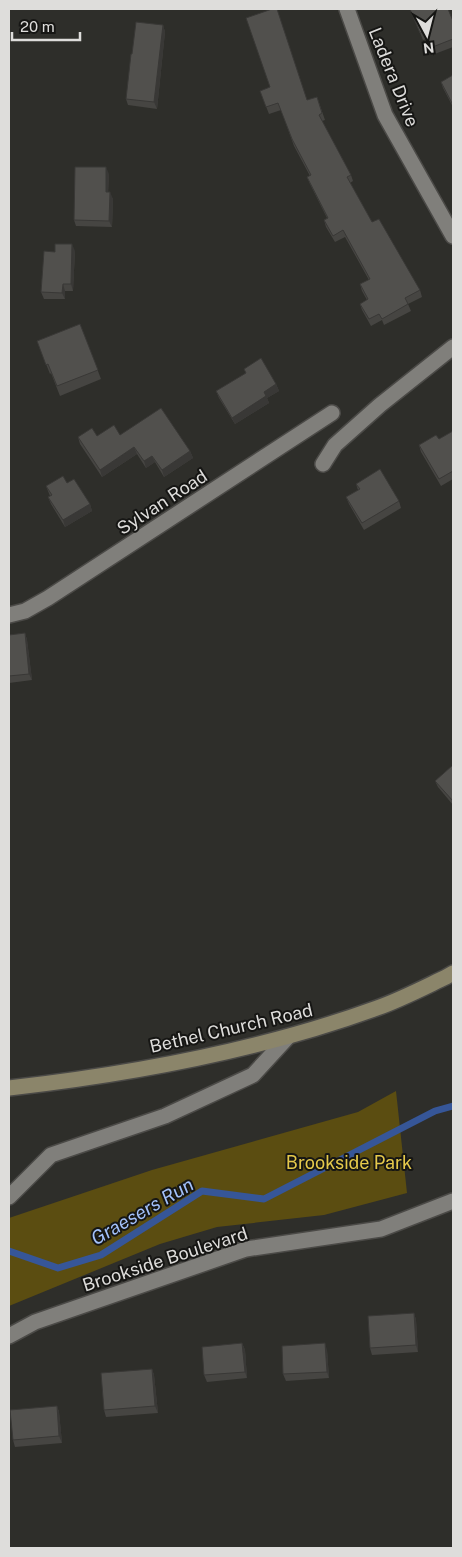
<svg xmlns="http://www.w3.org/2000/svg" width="462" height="1557" font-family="'Public Sans',sans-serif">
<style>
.green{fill:#5b4d11}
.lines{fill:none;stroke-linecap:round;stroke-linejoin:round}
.stream{stroke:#365698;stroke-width:7}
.street-casing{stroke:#4b4a47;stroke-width:18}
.secondary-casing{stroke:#4b4a47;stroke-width:18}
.street{stroke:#807f7b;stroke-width:15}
.secondary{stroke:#8b856a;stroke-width:15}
.wall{fill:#464542}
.shaded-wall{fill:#393836}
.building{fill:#51504d;stroke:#393836}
.labels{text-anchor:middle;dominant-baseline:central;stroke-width:4;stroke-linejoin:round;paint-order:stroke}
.street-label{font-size:18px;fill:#dedddb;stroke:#161614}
.park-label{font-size:18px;fill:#e5c94b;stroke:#161614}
.water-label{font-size:19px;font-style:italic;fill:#a3c1fa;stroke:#161614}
</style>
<rect width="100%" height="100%" fill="#2e2e2a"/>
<path class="green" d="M 396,1091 L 407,1193 L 324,1215 L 217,1227 L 160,1244 L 9,1306 L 9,1218 L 152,1170 L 358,1112 Z"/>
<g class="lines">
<path class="stream" d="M 9,1251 L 58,1268 L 101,1255 L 202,1191 L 264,1199 L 435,1111 L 453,1106"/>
<g class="street-casing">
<path id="street" d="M 347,9 L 385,115 L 453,236
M 323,464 L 335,445 L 380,405 L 453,347
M 9,615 L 25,611 L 48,598 L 332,413
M 9,1197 L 51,1155 L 165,1116 L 253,1075 L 287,1038
M 9,1336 L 35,1322 L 246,1249 L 381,1229 L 453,1201"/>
</g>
<g class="secondary-casing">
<path id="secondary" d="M 9,1088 C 133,1074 259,1051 377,1008 C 400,1000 423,988 446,977 L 453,973"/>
</g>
<use href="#street" class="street"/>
<use href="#secondary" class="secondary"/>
</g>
<path class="wall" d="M 410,9 L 453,21 L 453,47 L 432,55 L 426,39 L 423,40 Z
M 163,25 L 165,32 L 157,109 L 128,105 L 126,99 Z
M 453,75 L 453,107 L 443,88 L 441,82 Z
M 260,91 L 308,100 L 317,97 L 325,120 L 322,121 L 351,175 L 353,181 L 350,183 L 372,222 L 420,290 L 422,297 L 408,304 L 411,311 L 384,325 L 382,320 L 371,326 L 362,310 L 360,304 L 367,300 L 362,291 L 360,284 L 369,280 L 345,237 L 335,242 L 326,227 L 324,220 L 327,218 L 310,184 L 307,177 L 310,176 L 294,146 L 281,110 L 269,114 Z
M 109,174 L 108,192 L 113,199 L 112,227 L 76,226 L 74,220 Z
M 75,251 L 73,291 L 65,291 L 65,299 L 44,299 L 41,292 L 55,252 Z
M 80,324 L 101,379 L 60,396 L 51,373 L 50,374 L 37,341 Z
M 244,369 L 276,384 L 279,391 L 267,398 L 269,403 L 235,424 L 219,398 L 216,391 L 246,373 Z
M 453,431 L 453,479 L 441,486 L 421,452 L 419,445 L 439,439 Z
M 120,435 L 190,451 L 193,458 L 164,477 L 155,462 L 146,468 L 137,454 L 102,477 L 80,444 L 78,437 Z
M 67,483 L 90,504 L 92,511 L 65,527 L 51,504 L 48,497 L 50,496 L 46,486 Z
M 356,484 L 399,501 L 401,508 L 364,530 L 349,504 L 346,497 L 358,490 Z
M 25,633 L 27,640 L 32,680 L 9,683 L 9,635 Z
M 453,765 L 453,805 L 438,787 L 435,781 Z
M 414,1313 L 416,1320 L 418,1352 L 372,1355 L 370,1348 Z
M 242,1343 L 245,1350 L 247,1378 L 207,1382 L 204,1375 Z
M 327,1350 L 329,1378 L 286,1381 L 283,1374 Z
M 152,1369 L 154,1375 L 158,1413 L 106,1417 L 104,1410 Z
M 57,1406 L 59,1412 L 62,1443 L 15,1447 L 13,1440 Z"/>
<path class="shaded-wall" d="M 163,25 L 165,32 L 157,109 L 154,102 Z
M 106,167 L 109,174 L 108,199 L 106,192 Z
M 110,192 L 113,199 L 112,227 L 109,221 Z
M 72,244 L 75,251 L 73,291 L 71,284 Z
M 63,284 L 65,291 L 65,299 L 62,293 Z
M 276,384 L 279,391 L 267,398 L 269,403 L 235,424 L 232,418 L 264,392 Z
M 134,447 L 137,454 L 102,477 L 100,470 Z
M 190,451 L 193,458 L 164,477 L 162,470 Z
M 152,456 L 155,462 L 146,468 L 144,461 Z
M 90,504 L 92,511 L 65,527 L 63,520 Z
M 25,633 L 27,640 L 32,680 L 29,674 Z
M 414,1313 L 416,1320 L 418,1352 L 416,1345 Z
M 242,1343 L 245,1350 L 247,1378 L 245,1372 Z
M 325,1343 L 327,1350 L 329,1378 L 327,1372 Z
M 152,1369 L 154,1375 L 158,1413 L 155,1406 Z
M 57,1406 L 59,1412 L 62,1443 L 59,1436 Z"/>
<path class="building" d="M 272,9 L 277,9 L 307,100 L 317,97 L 322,113 L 319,115 L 351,175 L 347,177 L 372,222 L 379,219 L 420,290 L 405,298 L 408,304 L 382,319 L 379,314 L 369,319 L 360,304 L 368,299 L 360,284 L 370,279 L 343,230 L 333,236 L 324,220 L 328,218 L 307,177 L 311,175 L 292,139 L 278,103 L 266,107 L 260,91 L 270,87 L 246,18 Z
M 410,9 L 448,9 L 453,21 L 453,39 L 430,48 L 423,32 L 420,33 Z
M 136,22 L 163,25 L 154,102 L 126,99 L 131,54 L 132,54 Z
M 453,75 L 453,105 L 441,82 Z
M 75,167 L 106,167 L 106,192 L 110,192 L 109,221 L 74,220 Z
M 55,244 L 72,244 L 71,284 L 63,284 L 62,293 L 41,292 L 44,251 L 55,252 Z
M 80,324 L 98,370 L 57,386 L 48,364 L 46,365 L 37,341 Z
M 261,358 L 276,384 L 264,392 L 266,396 L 232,418 L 216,391 L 246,373 L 244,369 Z
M 161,408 L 190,451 L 162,470 L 152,456 L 144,461 L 134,447 L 100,470 L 78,437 L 92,428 L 97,436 L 114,425 L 120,435 Z
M 453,431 L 453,471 L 439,479 L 419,445 L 436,435 L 439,439 Z
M 380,469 L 399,501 L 362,523 L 346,497 L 360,489 L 356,484 Z
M 63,476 L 67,483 L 74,479 L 90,504 L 63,520 L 48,497 L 52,495 L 46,486 Z
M 25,633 L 29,674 L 9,676 L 9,635 Z
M 453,765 L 453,801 L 435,781 Z
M 414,1313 L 416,1345 L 370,1348 L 368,1316 Z
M 242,1343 L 245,1372 L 204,1375 L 202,1347 Z
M 325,1343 L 327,1372 L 283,1374 L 282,1346 Z
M 152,1369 L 155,1406 L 104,1410 L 101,1373 Z
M 57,1406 L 59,1436 L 13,1440 L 10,1410 Z"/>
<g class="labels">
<g class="street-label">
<text transform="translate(394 77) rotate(68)">Ladera Drive</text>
<text transform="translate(162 502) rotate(-33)">Sylvan Road</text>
<text transform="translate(231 1028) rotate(-13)">Bethel Church Road</text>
<text transform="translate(165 1259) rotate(-18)">Brookside Boulevard</text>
</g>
<g class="park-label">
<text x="349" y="1162">Brookside Park</text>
</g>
<g class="water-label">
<text transform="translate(142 1211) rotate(-30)">Graesers Run</text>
</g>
</g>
<rect width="462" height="1557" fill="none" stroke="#dedddb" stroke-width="20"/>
<g transform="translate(427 35) rotate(173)" stroke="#161614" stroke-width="4" paint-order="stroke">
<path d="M0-4L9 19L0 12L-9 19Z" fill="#dedddb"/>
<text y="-8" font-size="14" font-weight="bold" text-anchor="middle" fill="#dedddb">N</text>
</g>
<path d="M12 32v8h68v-8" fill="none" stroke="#dedddb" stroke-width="2.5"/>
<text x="20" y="32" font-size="15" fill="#dedddb" stroke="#161614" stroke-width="4" paint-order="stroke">20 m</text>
</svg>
